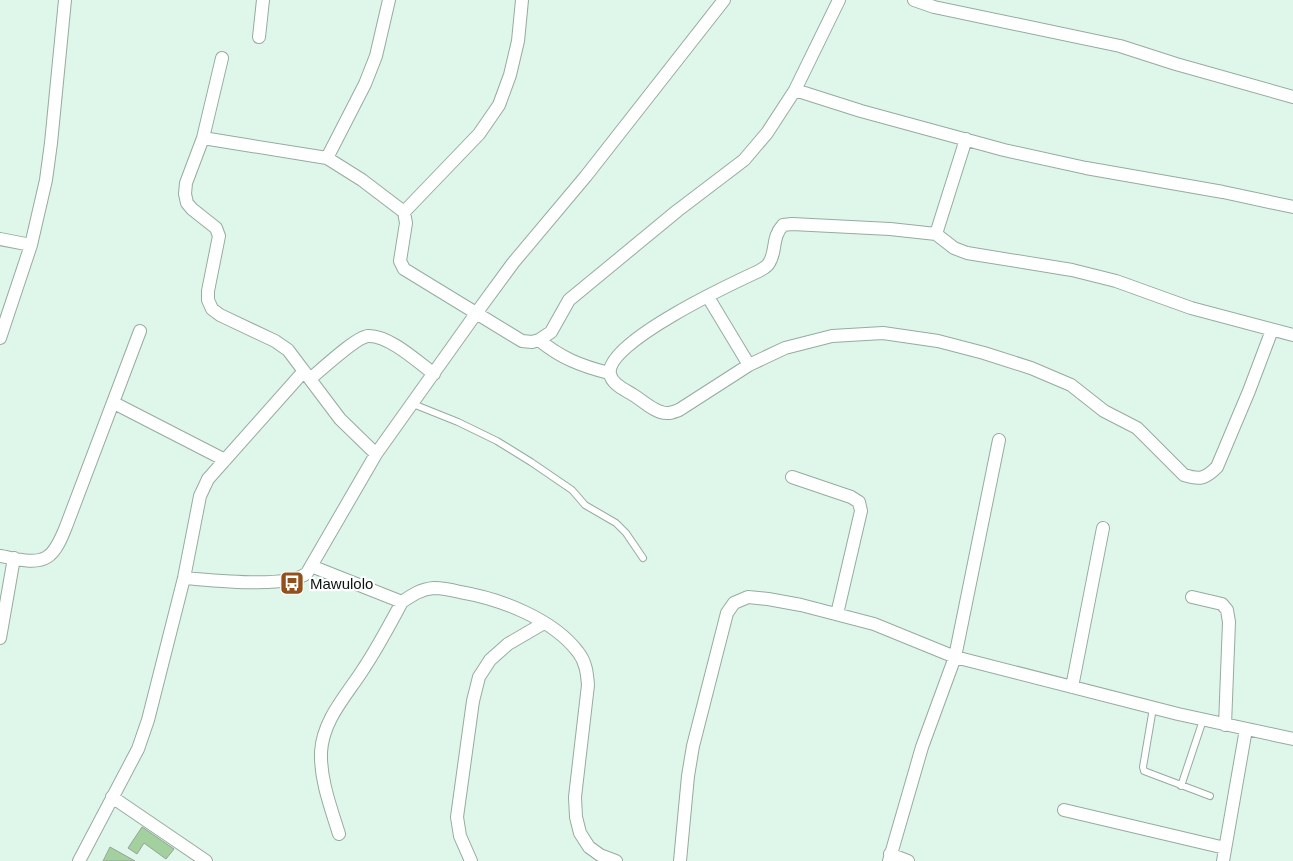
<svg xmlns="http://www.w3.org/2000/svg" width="1293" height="861" font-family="Helvetica,sans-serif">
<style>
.building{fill:#a2d09e;stroke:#96a494}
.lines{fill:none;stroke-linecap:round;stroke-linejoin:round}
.service-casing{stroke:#96aba1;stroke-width:8}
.minor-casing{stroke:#96aba1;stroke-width:14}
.service{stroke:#fff;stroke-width:6}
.minor{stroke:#fff;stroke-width:12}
.labels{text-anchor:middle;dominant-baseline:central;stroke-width:4.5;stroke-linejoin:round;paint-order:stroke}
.poi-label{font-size:15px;fill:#0b130f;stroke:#fff;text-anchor:start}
</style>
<rect width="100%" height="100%" fill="#dff6ea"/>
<path class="building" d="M 142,827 L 174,849 L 166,859 L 144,843 L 137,854 L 128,848 Z
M 110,847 L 135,861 L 103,861 Z"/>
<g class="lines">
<g class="service-casing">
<path id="service" d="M 413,404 L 458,422 L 497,441 L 531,462 L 572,490 L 585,505 L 616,523 L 626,533 L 643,558
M 1153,708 L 1143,767 L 1144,771 L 1210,796
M 1181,786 L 1203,720"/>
</g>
<g class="minor-casing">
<path id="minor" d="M 914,0 L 934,7 L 1120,46 L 1176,64 L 1293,97
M 259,37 L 263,0
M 222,58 L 203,138 L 186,183 L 185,194 L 187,203 L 192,209 L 216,228 L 219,236 L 208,291 L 208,300 L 212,309 L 220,315 L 275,341 L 288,350 L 340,419 L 376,454
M 795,90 L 861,111 L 1004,150 L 1086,168 L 1223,192 L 1293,207
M 203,138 L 327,158 L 362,180 L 404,212 L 406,223 L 400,261 L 404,269 L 522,341 L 532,342 L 539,340 L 551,332 L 569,300 L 677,211 L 744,160 L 767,133 L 795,90 L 839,0
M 327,158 L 365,84 L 376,56 L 389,0
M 404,212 L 479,134 L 499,105 L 510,75 L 518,41 L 522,0
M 936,234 L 966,139
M 0,239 L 31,245
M 708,297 L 749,365
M 1272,330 L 1249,391 L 1217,467 C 1205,479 1200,480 1184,475 L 1137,428 L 1104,411 L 1071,385 L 1031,368 L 984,353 L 938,341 L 883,333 L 832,336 L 785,348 L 749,365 L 679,410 C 676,411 672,413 668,413 C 657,414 644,402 635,396 C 626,390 612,385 610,374 C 604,343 733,283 759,271 C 762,269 767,267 769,263 C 777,251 771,238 783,225 L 792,224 L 890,229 L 936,234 L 954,248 L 967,253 L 1072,270 L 1116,281 L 1191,308 L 1293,335
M 0,338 L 31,245 L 46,180 L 51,143 L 65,0
M 539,340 C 561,358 581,366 609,373
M 310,379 C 321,370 356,337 368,336 C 389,335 418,362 434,374
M 114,403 L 225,460
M 792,477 L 851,497 L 859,502 L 861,511 L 837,614
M 0,556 C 13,558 35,565 47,557 C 57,551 63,534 67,524 L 140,331
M 311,566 L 402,602 C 412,595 421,589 434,588 C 442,588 452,590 460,592 C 501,599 553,619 578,652 C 586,662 587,673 588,685 L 575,797 L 576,817 L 580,833 L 589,847 L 600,855 L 616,861
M 184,578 C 211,580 288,589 307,573 L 376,454 L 480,308 L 513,263 L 586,176 L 724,0
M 1192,597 L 1222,604 L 1227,610 L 1229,622 L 1225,725
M 0,638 L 14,558
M 1072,687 L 1103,528
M 112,797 L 206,861
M 1064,810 L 1225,848
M 339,834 C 331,808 320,780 321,752 C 323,719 347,695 364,668 C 378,647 390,624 402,602
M 890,854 L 908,861
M 79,861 L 138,749 L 148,720 L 184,578 L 200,496 L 208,479 L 304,371
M 471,861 L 460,836 L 457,817 L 473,701 L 479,677 L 490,660 L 508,644 L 544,623
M 680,861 L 688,776 L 693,746 L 727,613 L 734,603 L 748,597 L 768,599 L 801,605 L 874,624 L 955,657 L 1178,714 L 1293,739
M 889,861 L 922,747 L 955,657 L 999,440
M 1223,861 L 1246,729"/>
</g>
<use href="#service" class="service"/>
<use href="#minor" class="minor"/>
</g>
<defs>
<g id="bus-square" transform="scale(1.25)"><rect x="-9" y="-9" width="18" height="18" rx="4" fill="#92511c" stroke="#fff"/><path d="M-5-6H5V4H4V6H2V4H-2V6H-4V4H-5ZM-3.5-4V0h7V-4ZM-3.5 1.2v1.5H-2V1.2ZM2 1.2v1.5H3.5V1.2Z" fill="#fff"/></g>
</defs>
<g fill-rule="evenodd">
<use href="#bus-square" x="292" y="583"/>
</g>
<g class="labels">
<g class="poi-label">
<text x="310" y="583">Mawulolo</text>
</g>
</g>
</svg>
